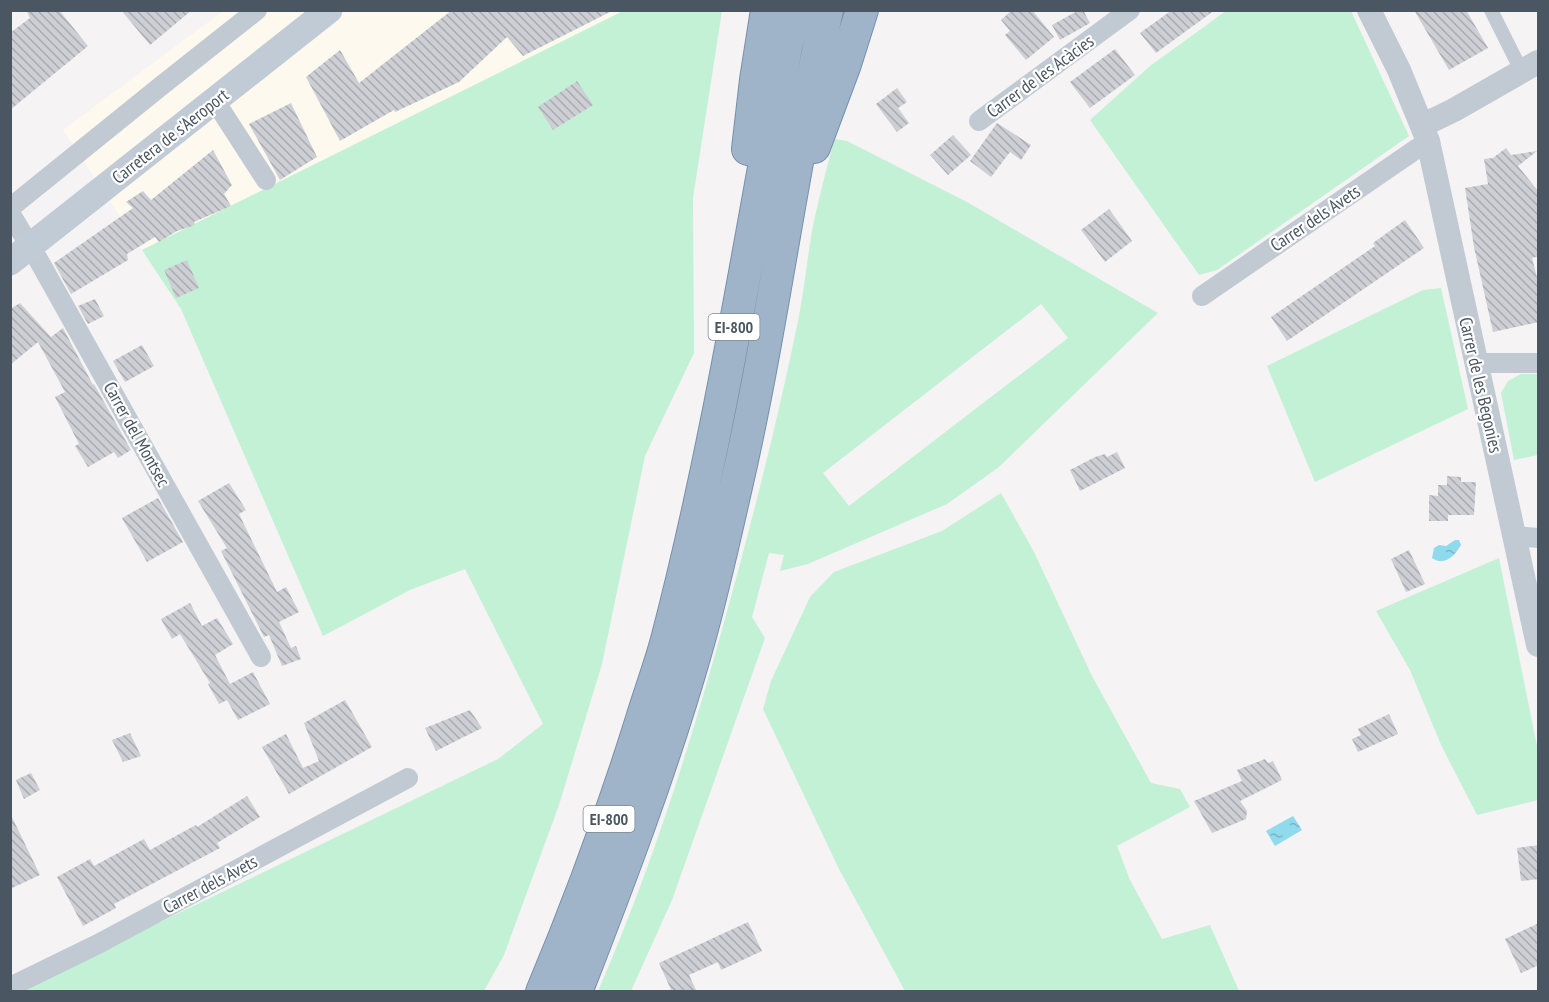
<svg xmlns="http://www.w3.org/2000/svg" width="1549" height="1002" font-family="'PT Sans Narrow',sans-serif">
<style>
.commercial{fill:#fdf9ef}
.grass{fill:#c3f1d5;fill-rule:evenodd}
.water{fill:url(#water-ripples)}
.building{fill:url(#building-back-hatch)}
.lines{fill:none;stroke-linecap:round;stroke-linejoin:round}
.trunk-casing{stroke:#7690ad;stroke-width:34}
.pedestrian{stroke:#c1cad2;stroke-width:14}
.minor{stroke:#c1cad2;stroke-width:20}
.tertiary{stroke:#c1cad2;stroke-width:24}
.secondary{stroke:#c1cbd6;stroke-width:27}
.trunk{stroke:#9fb4c9;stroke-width:32}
.labels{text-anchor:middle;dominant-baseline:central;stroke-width:4.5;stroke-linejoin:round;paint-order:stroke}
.shield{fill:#fff;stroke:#808990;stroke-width:1.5}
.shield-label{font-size:16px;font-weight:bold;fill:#4a5661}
.street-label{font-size:18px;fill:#4a5661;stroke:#fff}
</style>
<defs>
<pattern id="water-ripples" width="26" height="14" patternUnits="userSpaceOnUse" patternTransform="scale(1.5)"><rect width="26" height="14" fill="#90daee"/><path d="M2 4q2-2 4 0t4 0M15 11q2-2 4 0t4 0" fill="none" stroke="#78b4c4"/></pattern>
<pattern id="building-back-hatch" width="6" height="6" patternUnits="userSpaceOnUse" patternTransform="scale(1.5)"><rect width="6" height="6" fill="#cdcfd5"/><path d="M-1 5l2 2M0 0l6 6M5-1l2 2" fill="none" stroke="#a8abb0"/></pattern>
</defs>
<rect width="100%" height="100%" fill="#f5f3f3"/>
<path class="commercial" d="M 223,11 L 623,11 L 142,250 L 63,130 Z"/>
<path class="grass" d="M 623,11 L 722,11 L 693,198 L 694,353 L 645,456 L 602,664 L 559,805 L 504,955 L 484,991 L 15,992 L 498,759 L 543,724 L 465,569 L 410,590 L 323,636 L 181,309 L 142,250 Z
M 1226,11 L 1351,11 L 1409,136 L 1217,270 L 1199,275 L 1090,120 L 1150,66 Z
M 834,139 L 847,141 L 967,202 L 1158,313 L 999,467 L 947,504 L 808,564 L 780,571 L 784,555 L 769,553 L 752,617 L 765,638 L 672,900 L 631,991 L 598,991 C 651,870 691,743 726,615 C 753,518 778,419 798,321 C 804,291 807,261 812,231 C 818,200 827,169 834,139 ZM 1041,304 L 1068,338 L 849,506 L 823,473 Z
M 1441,288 L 1468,409 L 1315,482 L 1267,366 L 1423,290 Z
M 1521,374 L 1538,374 L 1538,455 L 1514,460 L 1501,393 L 1508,381 Z
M 1001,493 L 1034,552 L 1092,676 L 1151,783 L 1180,789 L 1190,807 L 1117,846 L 1130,880 L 1162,939 L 1210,925 L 1239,991 L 905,991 L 839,869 L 763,709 L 771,681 L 810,597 L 834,572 L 942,531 Z
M 1499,558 L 1538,751 L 1538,800 L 1477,815 L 1442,747 L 1410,670 L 1376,611 Z"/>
<path class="water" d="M 1455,540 L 1459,540 L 1461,545 C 1455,555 1445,567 1432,558 L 1434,548 L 1439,545 L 1446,546 Z
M 1293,816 L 1302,830 L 1275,846 L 1266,831 Z"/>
<path class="building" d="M 26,10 L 59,10 L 88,46 L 10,110 L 10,33 L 30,18 Z
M 121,10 L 192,10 L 150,45 Z
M 452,10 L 614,10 L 523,56 L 507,37 L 459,82 L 395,112 L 394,110 L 340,141 L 306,77 L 340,50 L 359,83 Z
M 1012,10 L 1032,10 L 1054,37 L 1026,60 L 1005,35 L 1010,31 L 1001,20 Z
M 1079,10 L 1083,10 L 1090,23 L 1060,40 L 1052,25 Z
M 1172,10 L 1215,10 L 1156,53 L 1140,33 Z
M 1414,10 L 1466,10 L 1488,48 L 1449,70 Z
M 1115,49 L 1135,75 L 1090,108 L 1070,82 Z
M 577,81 L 593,105 L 553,130 L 538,107 Z
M 897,88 L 907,102 L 898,108 L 909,123 L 897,132 L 876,104 Z
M 291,103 L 317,157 L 280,180 L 249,124 Z
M 997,123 L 1031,145 L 1021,160 L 1010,152 L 991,177 L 970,161 Z
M 953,135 L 971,155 L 948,175 L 930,155 Z
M 1506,148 L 1511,155 L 1537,151 L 1518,166 L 1539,192 L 1539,256 L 1532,258 L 1539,285 L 1539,322 L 1493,332 L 1474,247 L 1465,188 L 1488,184 L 1484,159 L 1493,158 Z
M 213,150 L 232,185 L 224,194 L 231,206 L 194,222 L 195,225 L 177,231 L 159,242 L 155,237 L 127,254 L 128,260 L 71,294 L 54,263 L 133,208 L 126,202 L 143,191 L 151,200 Z
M 1109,209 L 1132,241 L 1105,262 L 1081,230 Z
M 1405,220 L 1424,248 L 1287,341 L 1271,317 L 1375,246 L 1373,243 Z
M 187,260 L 199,288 L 176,298 L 164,270 Z
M 95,299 L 104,316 L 88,324 L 78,306 Z
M 20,303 L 51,337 L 63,328 L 93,385 L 94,384 L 131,450 L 118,458 L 114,452 L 88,467 L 75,446 L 79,444 L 55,397 L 65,392 L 38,342 L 10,365 L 10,309 Z
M 142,345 L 154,366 L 125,382 L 113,361 Z
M 1117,452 L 1125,468 L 1080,491 L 1070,470 L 1095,457 L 1105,454 L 1107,457 Z
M 1447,476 L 1461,477 L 1461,482 L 1476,482 L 1474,515 L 1448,515 L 1448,521 L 1429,521 L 1429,495 L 1438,496 L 1438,485 L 1447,485 Z
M 229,483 L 246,510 L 239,514 L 277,592 L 286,587 L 299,612 L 279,622 L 291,648 L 296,646 L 301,659 L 282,666 L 269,635 L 264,637 L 221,551 L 227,548 L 198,501 Z
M 158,498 L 183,542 L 147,562 L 122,518 Z
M 1409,550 L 1425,584 L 1406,592 L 1391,559 Z
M 190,603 L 202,626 L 217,618 L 233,644 L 215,655 L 230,684 L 253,672 L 270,704 L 238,720 L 227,700 L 219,704 L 208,684 L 210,683 L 180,634 L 172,639 L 161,619 Z
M 345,700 L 372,747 L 289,794 L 262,747 L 286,734 L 303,768 L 319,761 L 304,723 Z
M 470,710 L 482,728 L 436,751 L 425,728 Z
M 1389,714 L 1398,734 L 1358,752 L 1352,739 L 1361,735 L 1358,729 Z
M 130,733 L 141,756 L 123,762 L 112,740 Z
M 1265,759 L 1268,763 L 1273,761 L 1282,780 L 1240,801 L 1247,811 L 1246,819 L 1212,833 L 1194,801 L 1242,781 L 1237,770 Z
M 31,773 L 40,790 L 24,799 L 16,780 Z
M 247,796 L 260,817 L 217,843 L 220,848 L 114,904 L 116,908 L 83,926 L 57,877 L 90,859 L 94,866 L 144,839 L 150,850 L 196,825 L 197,827 Z
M 10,813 L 40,875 L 10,889 Z
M 1539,845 L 1539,879 L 1521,881 L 1517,848 Z
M 748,922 L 762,951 L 721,970 L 718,962 L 689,975 L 697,992 L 672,992 L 659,963 Z
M 1539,923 L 1539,965 L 1521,973 L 1505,939 Z"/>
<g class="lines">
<g class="trunk-casing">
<path id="trunk" d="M 814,147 L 845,64 L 862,10
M 748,149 L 756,80 L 767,10
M 542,992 C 580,902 613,812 642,719 C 650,693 660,666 667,640 C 718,445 749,245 786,47 L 795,10
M 576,992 C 620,879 663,766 696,650 C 711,598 723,544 735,491 C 772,332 791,170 827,10"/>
</g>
<path class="pedestrian" d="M 1491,10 L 1522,72"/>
<path class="minor" d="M 215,101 L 266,180
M 979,121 L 1130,10
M 10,208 L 161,86 L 257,10
M 10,213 L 39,261 L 261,657
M 1202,296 L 1428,141
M 1477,363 L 1538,363
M 1516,536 L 1538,538
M 10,987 L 98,944 L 408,778"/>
<path class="tertiary" d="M 1369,10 L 1399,70 L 1428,141 L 1538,645
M 1423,125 L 1454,110 L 1538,62"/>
<path class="secondary" d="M 10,262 L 329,10"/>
<use href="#trunk" class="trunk"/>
</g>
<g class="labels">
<g class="shield">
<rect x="708.5" y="314" width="51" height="26" rx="4.5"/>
<rect x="583.5" y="806" width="51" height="26" rx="4.5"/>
</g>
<g class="shield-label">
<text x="734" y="327">EI-800</text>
<text x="609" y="819">EI-800</text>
</g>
<g class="street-label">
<text transform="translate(1040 76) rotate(-36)">Carrer de les Acàcies</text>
<text transform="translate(170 136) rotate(-38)">Carretera de s'Aeroport</text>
<text transform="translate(1315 218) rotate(-34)">Carrer dels Avets</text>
<text transform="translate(1481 385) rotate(77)">Carrer de les Begonies</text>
<text transform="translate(137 434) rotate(61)">Carrer del Montsec</text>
<text transform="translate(210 884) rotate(-28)">Carrer dels Avets</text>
</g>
</g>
<rect width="1549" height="1002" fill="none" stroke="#4a5661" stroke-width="24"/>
</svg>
